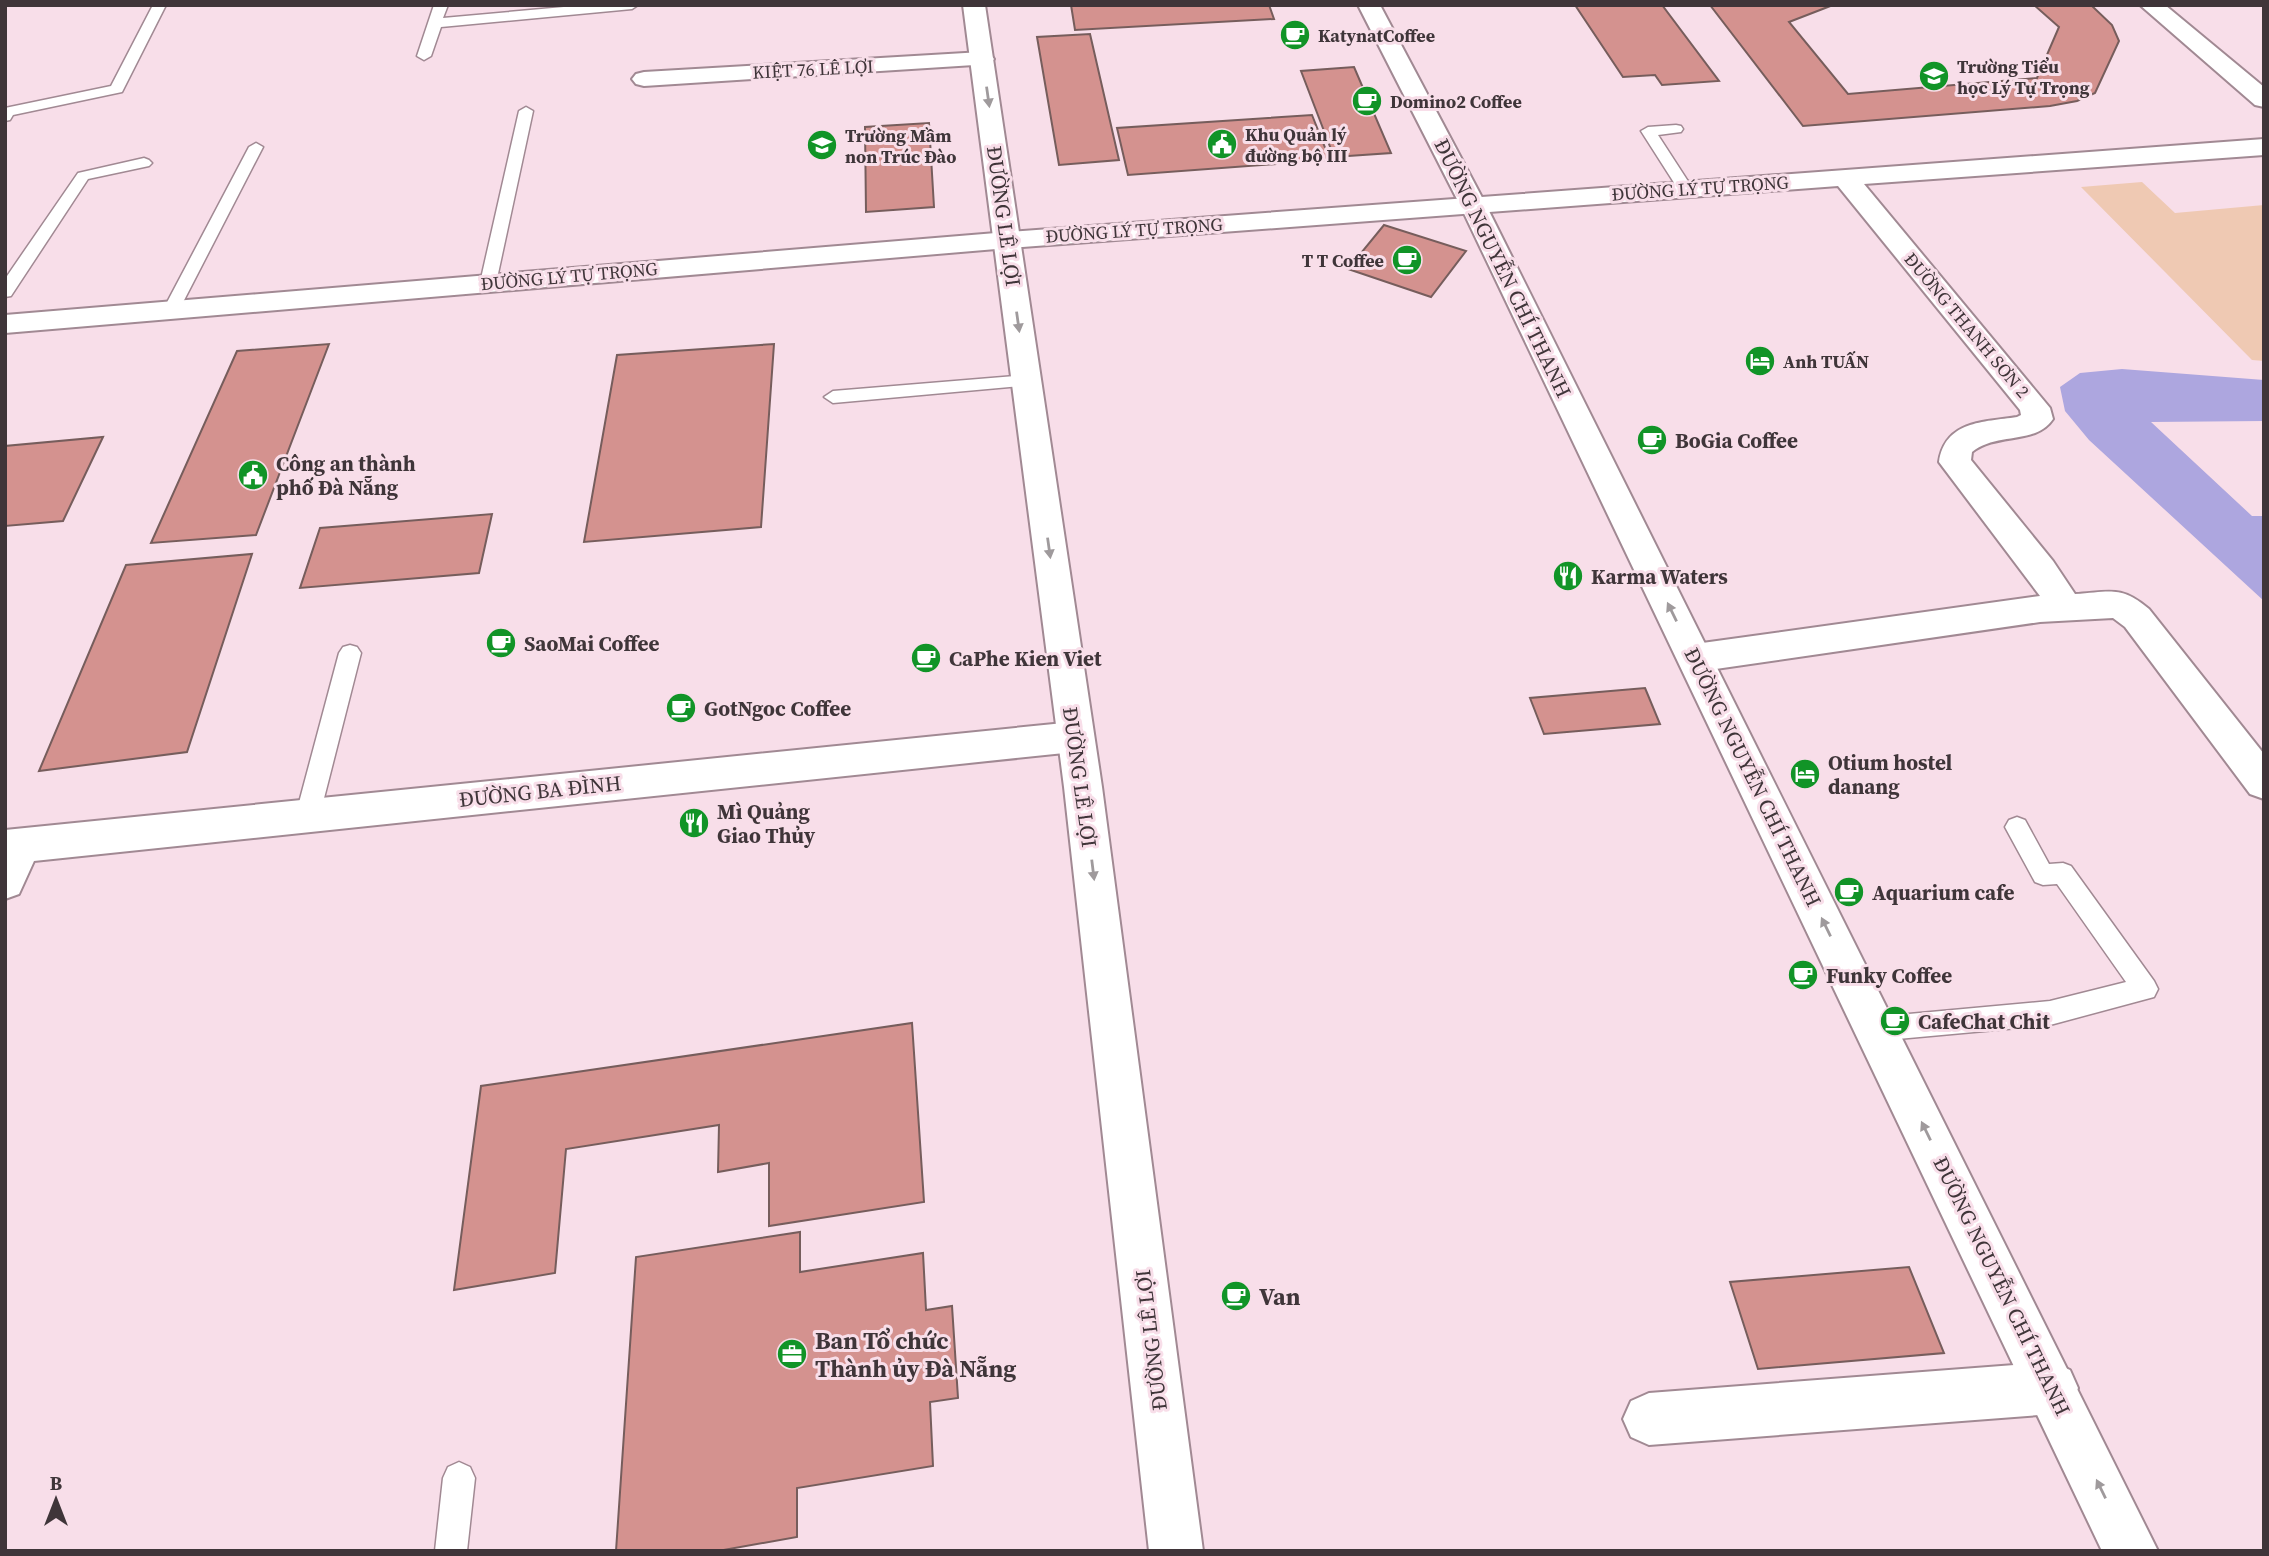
<svg xmlns="http://www.w3.org/2000/svg" width="2269" height="1556" font-family="'Source Serif 4',serif">
<style>
.green{fill:#efc9b3}
.water{fill:#ada6df}
.building{fill:#d4928f;stroke:#765d5c;stroke-width:2}
.lines{fill:none;stroke-linecap:round;stroke-linejoin:round}
.service-casing{stroke:#a18993;stroke-width:3}
.minor-casing{stroke:#a18993;stroke-width:4}
.tertiary-casing{stroke:#a18993;stroke-width:4}
.service{fill:#fff;fill-rule:evenodd}
.minor{fill:#fff;fill-rule:evenodd}
.tertiary{fill:#fff;fill-rule:evenodd}
.oneway{fill:#9f9a9c}
.labels{text-anchor:middle;dominant-baseline:central;stroke-width:6;stroke-linejoin:round;paint-order:stroke}
.far-poi-label{font-size:18px;font-weight:bold;fill:#3f3539;stroke:#f8dee9;text-anchor:start}
.far-street-label{font-size:18px;fill:#3f3539;stroke:#f8dee9}
.street-label{font-size:21px;fill:#3f3539;stroke:#f8dee9}
.poi-label{font-size:21px;font-weight:bold;fill:#3f3539;stroke:#f8dee9;text-anchor:start}
.near-poi-label{font-size:24px;font-weight:bold;fill:#3f3539;stroke:#f8dee9;text-anchor:start}
</style>
<rect width="100%" height="100%" fill="#f8dee9"/>
<path class="green" d="M 2142,182 L 2175,213 L 2264,205 L 2264,361 L 2252,360 L 2081,187 Z"/>
<path class="water" d="M 2122,369 L 2264,380 L 2264,421 L 2151,422 L 2252,516 L 2264,516 L 2264,601 L 2089,440 L 2065,411 L 2060,387 L 2080,373 Z"/>
<path class="building" d="M 1071,5 L 1269,5 L 1274,19 L 1075,30 Z
M 1575,5 L 1662,5 L 1719,81 L 1662,85 L 1655,75 L 1623,77 Z
M 1710,5 L 1833,5 L 1789,22 L 1848,94 L 2037,78 L 2059,27 L 2034,5 L 2091,5 L 2112,25 L 2119,41 L 2095,93 L 2077,101 L 2050,106 L 1803,126 Z
M 1090,34 L 1119,160 L 1059,165 L 1037,37 Z
M 1354,67 L 1391,153 L 1334,157 L 1301,71 Z
M 1312,115 L 1330,160 L 1128,175 L 1117,128 Z
M 929,123 L 934,207 L 866,212 L 865,127 Z
M 1384,225 L 1466,251 L 1431,297 L 1348,269 Z
M 329,344 L 256,535 L 151,543 L 237,351 Z
M 774,344 L 761,527 L 584,542 L 617,355 Z
M 103,437 L 63,521 L 5,526 L 5,446 Z
M 492,514 L 479,573 L 300,588 L 320,528 Z
M 252,554 L 187,752 L 39,771 L 126,565 Z
M 1645,688 L 1660,724 L 1544,734 L 1530,698 Z
M 912,1023 L 924,1202 L 769,1226 L 769,1163 L 718,1172 L 719,1125 L 566,1149 L 555,1273 L 454,1290 L 481,1086 Z
M 800,1232 L 800,1272 L 923,1253 L 926,1310 L 952,1306 L 958,1398 L 930,1402 L 933,1466 L 797,1488 L 797,1537 L 718,1551 L 616,1551 L 636,1257 Z
M 1909,1267 L 1944,1353 L 1758,1369 L 1730,1282 Z"/>
<g class="lines">
<g class="service-casing">
<path id="service" d="M 153,5 L 166,5 L 122,92 L 13,115 L 10,120 L 5,121 L 5,108 L 111,86 Z
M 434,5 L 448,5 L 443,18 L 586,5 L 638,5 L 632,9 L 441,27 L 431,56 L 424,60 L 417,56 Z
M 526,107 L 533,111 L 496,283 L 488,288 L 480,283 L 519,111 Z
M 1676,125 L 1681,126 L 1683,129 L 1681,132 L 1658,135 L 1693,189 L 1685,194 L 1680,192 L 1641,131 L 1648,127 Z
M 256,143 L 263,147 L 179,310 L 171,315 L 165,314 L 163,310 L 249,147 Z
M 144,158 L 149,160 L 152,163 L 149,166 L 88,179 L 11,296 L 5,297 L 5,279 L 78,173 Z
M 1026,375 L 1032,377 L 1035,381 L 1032,385 L 833,403 L 824,397 L 833,391 Z
M 350,645 L 357,647 L 361,653 L 320,814 L 316,821 L 308,824 L 300,821 L 296,814 L 339,653 L 343,647 Z
M 2017,817 L 2025,820 L 2049,864 L 2063,863 L 2071,866 L 2154,981 L 2158,989 L 2154,997 L 2050,1025 L 1876,1041 L 1867,1038 L 1863,1029 L 1867,1020 L 1876,1017 L 2050,1001 L 2126,982 L 2057,884 L 2043,885 L 2035,882 L 2005,827 L 2009,820 Z
M 459,1462 L 470,1467 L 475,1478 L 467,1551 L 435,1551 L 443,1478 L 448,1467 Z"/>
</g>
<g class="minor-casing">
<path id="minor" d="M 2140,5 L 2165,5 L 2264,87 L 2264,107 L 2255,105 Z
M 982,52 L 990,54 L 994,59 L 990,64 L 644,86 L 636,84 L 632,79 L 636,74 L 644,72 Z
M 2264,139 L 2264,155 L 1864,184 L 2050,408 L 2053,419 C 2036,445 1997,432 1972,452 L 1971,460 L 2053,561 L 2075,594 C 2110,592 2121,585 2149,609 L 2264,754 L 2264,799 L 2250,794 L 2125,627 L 2113,618 L 2040,622 L 1695,672 L 1682,668 L 1677,658 L 1682,648 L 1695,644 L 2040,596 L 1939,462 C 1945,421 1983,422 2017,417 L 2021,415 L 2020,410 L 1838,186 L 1008,248 L 5,333 L 5,315 L 1008,232 Z
M 1074,722 L 1087,726 L 1093,737 L 1087,748 L 1074,752 L 34,861 L 19,894 L 5,899 L 5,830 Z
M 2052,1362 L 2070,1370 L 2078,1388 L 2070,1406 L 2052,1414 L 1649,1445 L 1631,1437 L 1623,1419 L 1631,1401 L 1649,1393 Z"/>
</g>
<g class="tertiary-casing">
<path id="tertiary" d="M 963,5 L 985,5 L 1102,787 L 1203,1551 L 1149,1551 L 1064,787 Z
M 1358,5 L 1380,5 L 1486,205 L 2158,1551 L 2102,1551 L 1460,205 Z"/>
</g>
<use href="#service" class="service"/>
<use href="#minor" class="minor"/>
<use href="#tertiary" class="tertiary"/>
</g>
<defs><path id="oneway-solid" d="M-6-.8H1V-3.2L6.5 0L1 3.2V.8H-6Z" transform="scale(1.75)"/></defs>
<g class="oneway">
<use href="#oneway-solid" transform="translate(988 97) rotate(82)"/>
<use href="#oneway-solid" transform="translate(1018 322) rotate(82)"/>
<use href="#oneway-solid" transform="translate(1049 548) rotate(82)"/>
<use href="#oneway-solid" transform="translate(1672 612) rotate(-116)"/>
<use href="#oneway-solid" transform="translate(1093 870) rotate(83)"/>
<use href="#oneway-solid" transform="translate(1826 927) rotate(-116)"/>
<use href="#oneway-solid" transform="translate(1926 1131) rotate(-116)"/>
<use href="#oneway-solid" transform="translate(2101 1489) rotate(-116)"/>
</g>
<defs>
<g id="cafe-disc" transform="scale(1.575)"><circle r="9.5" fill="#119427" stroke="#f8dee9"/><path d="M-5.5-4.5H6V0H3Q3 3.5 0 3.5H-2.5Q-5.5 3.5-5.5 0ZM3-3.2v2h1.7v-2ZM-6 4.5H4V6H-6Z" fill="#fff"/></g>
<g id="school-disc" transform="scale(1.575)"><circle r="9.5" fill="#119427" stroke="#f8dee9"/><path d="M0-5L7-2L0 1L-7-2ZM-4 1L0 2.5L4 1V4Q0 6-4 4Z" fill="#fff"/></g>
<g id="civic-disc" transform="scale(1.575)"><circle r="9.5" fill="#119427" stroke="#f8dee9"/><path d="M-.6-6.5H3V-4.5H.6V-3L4-1V1h2V6H-6V1h2V-1L-.6-3ZM-1.2 2.5V6h2.4V2.5Z" fill="#fff"/></g>
<g id="hotel-disc" transform="scale(1.575)"><circle r="9.5" fill="#119427" stroke="#f8dee9"/><path d="M-6-4.5h1.5V1H6V5H4.5V3h-9V5H-6ZM-4 0a1.8 1.8 0 1 1 3.6 0ZM.5 0V-2.5h3Q6-2.5 6 0Z" fill="#fff"/></g>
<g id="restaurant-disc" transform="scale(1.575)"><circle r="9.5" fill="#119427" stroke="#f8dee9"/><path d="M-5-6h1v4h1v-4h1v4h1v-4h1v5L-1.5 .5V6h-2V.5L-5-1ZM5-6V6H3V1.5H1.5Q1.5-4 5-6Z" fill="#fff"/></g>
<g id="office-disc" transform="scale(1.575)"><circle r="9.5" fill="#119427" stroke="#f8dee9"/><path d="M-6-3h4V-5.5h4V-3h4V5H-6ZM-1-4.5V-3h2v-1.5ZM-6 0V1H6V0Z" fill="#fff"/></g>
</defs>
<g fill-rule="evenodd">
<use href="#cafe-disc" x="1295" y="35"/>
<use href="#school-disc" x="1934" y="76"/>
<use href="#cafe-disc" x="1367" y="101"/>
<use href="#civic-disc" x="1222" y="144"/>
<use href="#school-disc" x="822" y="145"/>
<use href="#cafe-disc" x="1407" y="260"/>
<use href="#hotel-disc" x="1760" y="361"/>
<use href="#cafe-disc" x="1652" y="440"/>
<use href="#civic-disc" x="253" y="475"/>
<use href="#restaurant-disc" x="1568" y="576"/>
<use href="#cafe-disc" x="501" y="643"/>
<use href="#cafe-disc" x="926" y="658"/>
<use href="#cafe-disc" x="681" y="708"/>
<use href="#hotel-disc" x="1805" y="774"/>
<use href="#restaurant-disc" x="694" y="823"/>
<use href="#cafe-disc" x="1849" y="892"/>
<use href="#cafe-disc" x="1803" y="975"/>
<use href="#cafe-disc" x="1895" y="1021"/>
<use href="#cafe-disc" x="1236" y="1296"/>
<use href="#office-disc" x="792" y="1354"/>
</g>
<g class="labels">
<g class="far-poi-label">
<text x="1318" y="35">KatynatCoffee</text>
<text x="1957" y="66">Trường Tiểu<tspan x="1957" dy="21">học Lý Tự Trọng</tspan></text>
<text x="1390" y="101">Domino2 Coffee</text>
<text x="1245" y="134">Khu Quản lý<tspan x="1245" dy="21">đường bộ III</tspan></text>
<text x="845" y="135">Trường Mầm<tspan x="845" dy="21">non Trúc Đào</tspan></text>
<text x="1384" y="260" text-anchor="end">T T Coffee</text>
<text x="1783" y="361">Anh TUẤN</text>
</g>
<g class="far-street-label">
<text transform="translate(813 69) rotate(-3)">KIỆT 76 LÊ LỢI</text>
<text transform="translate(1700 188) rotate(-4)">ĐƯỜNG LÝ TỰ TRỌNG</text>
<text transform="translate(1134 230) rotate(-4)">ĐƯỜNG LÝ TỰ TRỌNG</text>
<text transform="translate(569 276) rotate(-5)">ĐƯỜNG LÝ TỰ TRỌNG</text>
<text transform="translate(1967 325) rotate(50)">ĐƯỜNG THANH SƠN 2</text>
</g>
<g class="street-label">
<text transform="translate(1004 216) rotate(82)">ĐƯỜNG LÊ LỢI</text>
<text transform="translate(1503 268) rotate(64)">ĐƯỜNG NGUYỄN CHÍ THANH</text>
<text transform="translate(1080 777) rotate(82)">ĐƯỜNG LÊ LỢI</text>
<text transform="translate(1753 777) rotate(64)">ĐƯỜNG NGUYỄN CHÍ THANH</text>
<text transform="translate(540 791) rotate(-6)">ĐƯỜNG BA ĐÌNH</text>
<text transform="translate(2002 1286) rotate(64)">ĐƯỜNG NGUYỄN CHÍ THANH</text>
<text transform="translate(1151 1340) rotate(-97)">ĐƯỜNG LÊ LỢI</text>
</g>
<g class="poi-label">
<text x="1675" y="440">BoGia Coffee</text>
<text x="276" y="463">Công an thành<tspan x="276" dy="24">phố Đà Nẵng</tspan></text>
<text x="1591" y="576">Karma Waters</text>
<text x="524" y="643">SaoMai Coffee</text>
<text x="949" y="658">CaPhe Kien Viet</text>
<text x="704" y="708">GotNgoc Coffee</text>
<text x="1828" y="762">Otium hostel<tspan x="1828" dy="24">danang</tspan></text>
<text x="717" y="811">Mì Quảng<tspan x="717" dy="24">Giao Thủy</tspan></text>
<text x="1872" y="892">Aquarium cafe</text>
<text x="1826" y="975">Funky Coffee</text>
<text x="1918" y="1021">CafeChat Chit</text>
</g>
<g class="near-poi-label">
<text x="1259" y="1296">Van</text>
<text x="815" y="1340">Ban Tổ chức<tspan x="815" dy="28">Thành ủy Đà Nẵng</tspan></text>
</g>
</g>
<rect width="2269" height="1556" fill="none" stroke="#3f3539" stroke-width="14"/>
<g transform="translate(56 1500)" stroke="#f8dee9" stroke-width="5" paint-order="stroke">
<path d="M0-5L12 26L0 18L-12 26Z" fill="#3f3539"/>
<text y="-10" font-size="19" font-weight="bold" text-anchor="middle" fill="#3f3539">B</text>
</g>
</svg>
